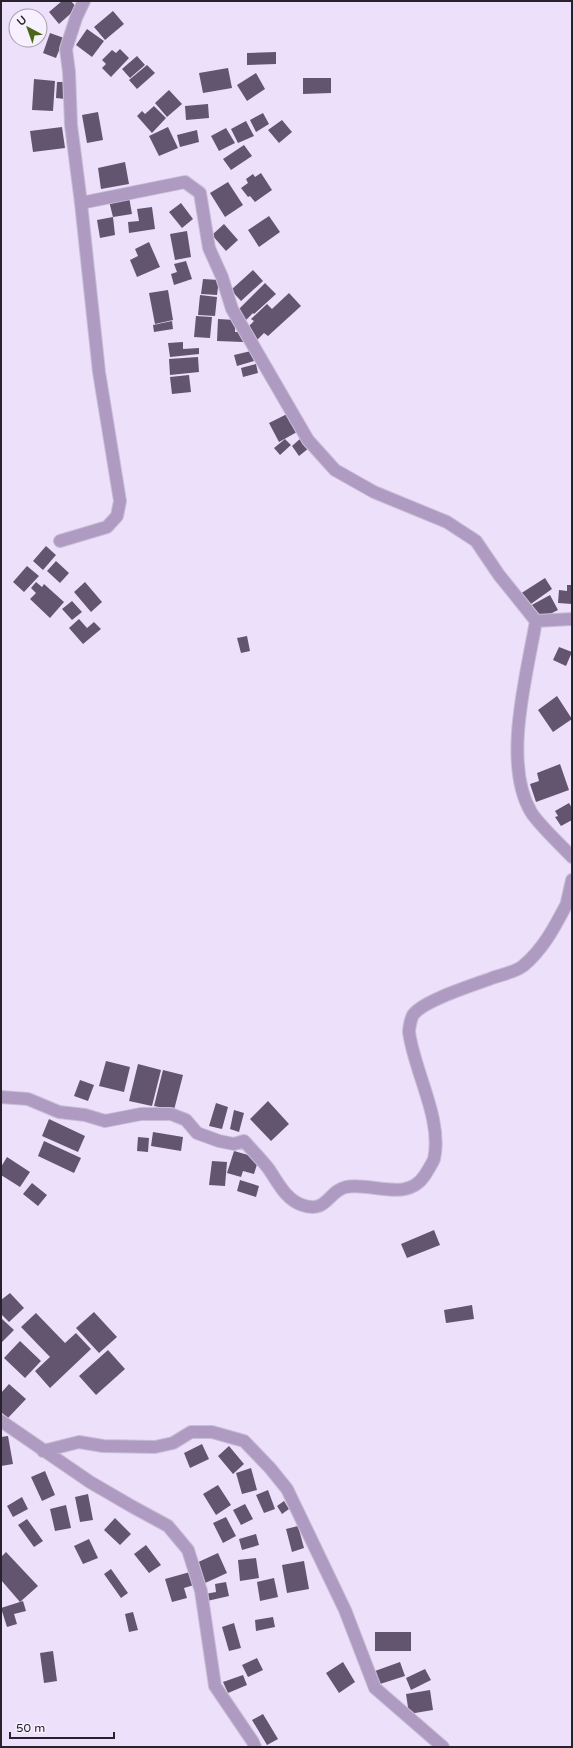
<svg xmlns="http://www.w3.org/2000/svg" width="573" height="1748" font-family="'Varela Round',sans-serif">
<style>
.building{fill:#635470}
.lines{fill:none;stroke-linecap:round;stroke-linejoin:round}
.street-casing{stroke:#cabed6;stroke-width:14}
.street{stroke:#af9bc2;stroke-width:12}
</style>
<rect width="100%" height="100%" fill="#ede0fb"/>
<path class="building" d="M 62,1 L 71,1 L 77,8 L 59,24 L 49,12 Z
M 113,11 L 124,24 L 105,40 L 94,27 Z
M 87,29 L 104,41 L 92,57 L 76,45 Z
M 50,33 L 64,38 L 56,58 L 43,53 Z
M 120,49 L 129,58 L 111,77 L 102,68 L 106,64 L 102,60 L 112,50 L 116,53 Z
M 276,52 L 276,64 L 247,65 L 247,53 Z
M 137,56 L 145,65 L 130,78 L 122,69 Z
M 147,65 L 155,73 L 137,89 L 129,80 Z
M 228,68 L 232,88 L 203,93 L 199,73 Z
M 256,73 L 265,89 L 247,101 L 237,85 Z
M 303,78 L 331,78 L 331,93 L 303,94 Z
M 34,79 L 55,81 L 53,111 L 32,110 Z
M 57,82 L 66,82 L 65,99 L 56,98 Z
M 169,90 L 182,104 L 167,117 L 155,103 Z
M 208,104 L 209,118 L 186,120 L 185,106 Z
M 154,106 L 166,118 L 152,133 L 137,116 L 142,111 L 145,114 Z
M 98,112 L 103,140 L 87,143 L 82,115 Z
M 263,113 L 269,124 L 256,132 L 250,120 Z
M 282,120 L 292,132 L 279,143 L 268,130 Z
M 246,121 L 254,136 L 238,143 L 231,129 Z
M 62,127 L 65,148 L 33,152 L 30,131 Z
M 168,127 L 178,148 L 159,156 L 149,136 Z
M 226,128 L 235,143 L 219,151 L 211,136 Z
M 197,130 L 199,142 L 180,147 L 177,135 Z
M 244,145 L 252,156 L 231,170 L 223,159 Z
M 125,162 L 129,184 L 101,189 L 98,168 Z
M 261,173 L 272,190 L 255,202 L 250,196 L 248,197 L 241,188 L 248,183 L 246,179 L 253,174 L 255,177 Z
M 228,182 L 243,205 L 225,217 L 210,193 Z
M 129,197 L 132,214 L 113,217 L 109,201 Z
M 181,203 L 193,219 L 182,228 L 169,212 Z
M 152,207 L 155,229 L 129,233 L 128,222 L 139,221 L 137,209 Z
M 269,216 L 280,232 L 259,247 L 248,230 Z
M 113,217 L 115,235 L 100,238 L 97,220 Z
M 224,224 L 238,240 L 226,251 L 212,235 Z
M 187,231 L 191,257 L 175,260 L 170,234 Z
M 149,242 L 160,267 L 137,277 L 130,260 L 138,256 L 135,249 Z
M 186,261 L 192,279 L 174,285 L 171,274 L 177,272 L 174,264 Z
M 253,270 L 263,281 L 241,301 L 231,290 Z
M 203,279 L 219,280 L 217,295 L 201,294 Z
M 265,283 L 276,294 L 254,314 L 253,313 L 246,320 L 237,311 Z
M 168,290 L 173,320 L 155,324 L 149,293 Z
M 289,293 L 301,306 L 268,336 L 264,333 L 257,340 L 247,328 L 254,321 L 251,319 L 267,304 L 272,309 Z
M 200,295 L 217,297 L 215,316 L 198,315 Z
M 196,316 L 212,317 L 210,338 L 194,337 Z
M 218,319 L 235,320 L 235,332 L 244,332 L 243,342 L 217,341 Z
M 172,321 L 173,329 L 154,332 L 153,325 Z
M 183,342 L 183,349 L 199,348 L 199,354 L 170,357 L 168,343 Z
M 251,351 L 254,361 L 237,366 L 234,355 Z
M 198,357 L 199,372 L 170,375 L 169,359 Z
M 256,364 L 258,373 L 243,377 L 241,368 Z
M 189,375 L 191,392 L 172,394 L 170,377 Z
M 287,414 L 297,432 L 279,442 L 269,423 Z
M 301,438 L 309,448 L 299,456 L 292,446 Z
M 285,439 L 291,445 L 280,455 L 274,448 Z
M 46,546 L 56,555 L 43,570 L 33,561 Z
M 56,561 L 69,573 L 60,583 L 47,571 Z
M 27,566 L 39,576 L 24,592 L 13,582 Z
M 545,578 L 552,589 L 528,606 L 520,594 Z
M 36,582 L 42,587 L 44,584 L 64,602 L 50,618 L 30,599 L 36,593 L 31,588 Z
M 85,582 L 102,602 L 91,612 L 74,592 Z
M 567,585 L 572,585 L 572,604 L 558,603 L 559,590 L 567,591 Z
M 550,595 L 558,610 L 538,620 L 530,606 Z
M 72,601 L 82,612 L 72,620 L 62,609 Z
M 79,619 L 87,628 L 94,622 L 101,629 L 83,644 L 69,628 Z
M 247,636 L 250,651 L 241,653 L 237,638 Z
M 559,647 L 572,652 L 566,666 L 553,660 Z
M 557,696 L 572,719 L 553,732 L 538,710 Z
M 560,764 L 569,790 L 536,802 L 530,784 L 539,781 L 537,773 Z
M 569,803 L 572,808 L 572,820 L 561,826 L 555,817 L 558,816 L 555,811 Z
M 106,1061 L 130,1067 L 124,1092 L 99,1086 Z
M 138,1064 L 161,1070 L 152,1106 L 129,1101 Z
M 163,1070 L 183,1075 L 174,1110 L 154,1106 Z
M 80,1080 L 94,1085 L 88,1101 L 74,1096 Z
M 268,1101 L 289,1124 L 271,1141 L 250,1119 Z
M 216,1103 L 228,1107 L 222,1129 L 209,1126 Z
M 234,1110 L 244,1113 L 239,1132 L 230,1129 Z
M 49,1119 L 85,1136 L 78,1152 L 42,1136 Z
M 153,1132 L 183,1137 L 181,1151 L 151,1146 Z
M 138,1137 L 149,1138 L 148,1152 L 137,1151 Z
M 44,1141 L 81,1158 L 74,1173 L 38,1156 Z
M 234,1151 L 259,1158 L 254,1174 L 243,1171 L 241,1177 L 227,1173 Z
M 7,1157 L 30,1172 L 20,1187 L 1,1175 L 1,1167 Z
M 212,1161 L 227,1162 L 225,1186 L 209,1185 Z
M 240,1180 L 259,1186 L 256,1197 L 237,1191 Z
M 32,1183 L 47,1195 L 38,1206 L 23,1194 Z
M 434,1230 L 440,1245 L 407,1258 L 401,1244 Z
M 10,1293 L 24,1308 L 9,1322 L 1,1314 L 1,1300 Z
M 472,1305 L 474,1319 L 446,1323 L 444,1310 Z
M 94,1312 L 117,1337 L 99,1353 L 76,1328 Z
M 36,1313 L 65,1343 L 76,1333 L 91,1349 L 50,1388 L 35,1371 L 50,1357 L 21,1327 Z
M 1,1318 L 14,1330 L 1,1343 Z
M 20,1341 L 41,1361 L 25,1378 L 4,1358 Z
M 108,1350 L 125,1369 L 96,1395 L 79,1376 Z
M 9,1384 L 26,1399 L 8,1418 L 1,1412 L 1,1393 Z
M 8,1436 L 13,1464 L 1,1466 L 1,1437 Z
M 202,1444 L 209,1459 L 190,1468 L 184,1453 Z
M 229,1446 L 244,1464 L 233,1474 L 218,1456 Z
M 251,1468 L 257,1490 L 242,1494 L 236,1473 Z
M 45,1471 L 55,1495 L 42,1501 L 31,1477 Z
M 218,1485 L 231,1505 L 216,1515 L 203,1494 Z
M 268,1490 L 275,1509 L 264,1513 L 256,1495 Z
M 88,1494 L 93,1520 L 80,1522 L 75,1497 Z
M 22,1497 L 28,1509 L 13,1517 L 7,1506 Z
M 284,1501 L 289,1509 L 282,1514 L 277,1506 Z
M 245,1504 L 253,1519 L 241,1525 L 233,1510 Z
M 66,1505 L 71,1528 L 55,1531 L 50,1509 Z
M 226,1517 L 236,1536 L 223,1543 L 213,1523 Z
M 115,1518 L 131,1534 L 120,1545 L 104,1530 Z
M 27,1519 L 43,1541 L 34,1547 L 18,1525 Z
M 298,1526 L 304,1548 L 292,1552 L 286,1529 Z
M 256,1534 L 259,1545 L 242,1550 L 239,1539 Z
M 89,1539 L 98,1558 L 83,1564 L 74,1546 Z
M 146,1545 L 161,1565 L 149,1573 L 134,1554 Z
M 6,1552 L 38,1586 L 20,1602 L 1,1580 L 1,1557 Z
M 218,1553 L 227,1573 L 203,1584 L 194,1564 Z
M 256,1558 L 259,1578 L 240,1581 L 238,1560 Z
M 304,1561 L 309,1589 L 287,1593 L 282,1565 Z
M 111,1569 L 128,1593 L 121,1598 L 104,1574 Z
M 190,1572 L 194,1585 L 184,1588 L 187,1598 L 172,1602 L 165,1579 Z
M 274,1578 L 278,1597 L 260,1601 L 257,1582 Z
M 226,1582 L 229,1596 L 207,1601 L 205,1594 L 216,1592 L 215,1584 Z
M 23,1601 L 26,1611 L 14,1614 L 17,1624 L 7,1627 L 1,1608 Z
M 133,1612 L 138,1630 L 129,1632 L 125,1614 Z
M 273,1617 L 275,1627 L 256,1631 L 255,1620 Z
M 234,1623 L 241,1648 L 229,1651 L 222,1627 Z
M 375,1632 L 411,1632 L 411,1651 L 375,1651 Z
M 53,1651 L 57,1681 L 44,1683 L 40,1653 Z
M 257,1658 L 263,1670 L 248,1677 L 242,1665 Z
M 343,1662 L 355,1682 L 339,1693 L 326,1673 Z
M 400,1662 L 405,1676 L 380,1684 L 375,1671 Z
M 425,1669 L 431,1680 L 411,1690 L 406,1678 Z
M 243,1675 L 247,1685 L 228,1693 L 223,1682 Z
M 430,1690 L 433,1710 L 409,1714 L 406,1694 Z
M 263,1714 L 278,1739 L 267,1745 L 252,1720 Z"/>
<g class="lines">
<g class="street-casing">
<path id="street" d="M 84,1 L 76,18 L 66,49 L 69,72 L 71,125 L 81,203 L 185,182 L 200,193 L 209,248 L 222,277 L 232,309 L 308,440 L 335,470 L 374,492 L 447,522 L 476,541 L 499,575 L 536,621 L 572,619
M 60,541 L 107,527 L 117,516 L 120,501 L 99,372 L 81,203
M 536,621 C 527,674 502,763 531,812 C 539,825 561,845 572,857
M 567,902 L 572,880
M 1,1097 L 28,1099 L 59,1112 L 85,1115 L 105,1121 L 141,1114 L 171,1114 L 186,1120 L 197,1133 L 219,1141 L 234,1144 L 244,1141 C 252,1150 261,1159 268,1168 C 278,1182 285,1199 302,1205 C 327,1214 328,1191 346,1187 C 372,1182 407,1203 425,1175 C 428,1170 432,1164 434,1159 C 443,1120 414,1071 409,1032 C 409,1028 411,1018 413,1015 C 423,1000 477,984 495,977 C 504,974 515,972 523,966 C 546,947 558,920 572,894
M 1,1421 L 90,1482 L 133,1507 L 168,1526 L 188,1550 L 201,1591 L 215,1686 L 253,1742 L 255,1747
M 43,1451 L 79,1442 L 103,1446 L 155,1447 L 173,1443 L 191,1432 L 212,1432 L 244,1441 L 270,1468 L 287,1489 L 345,1610 L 375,1688 L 443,1747"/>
</g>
<use href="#street" class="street"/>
</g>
<rect width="573" height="1748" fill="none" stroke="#28222e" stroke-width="4"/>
<g transform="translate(28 28) rotate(319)"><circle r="19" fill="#f7f0fe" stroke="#a49eab"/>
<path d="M0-3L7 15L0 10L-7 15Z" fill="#496619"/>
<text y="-6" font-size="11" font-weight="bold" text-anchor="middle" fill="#28222e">U</text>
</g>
<path d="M10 1732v6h104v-6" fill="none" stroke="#28222e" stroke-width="2"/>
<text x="16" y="1732" font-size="12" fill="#28222e" stroke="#f7f0fe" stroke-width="3" paint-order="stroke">50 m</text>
</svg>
